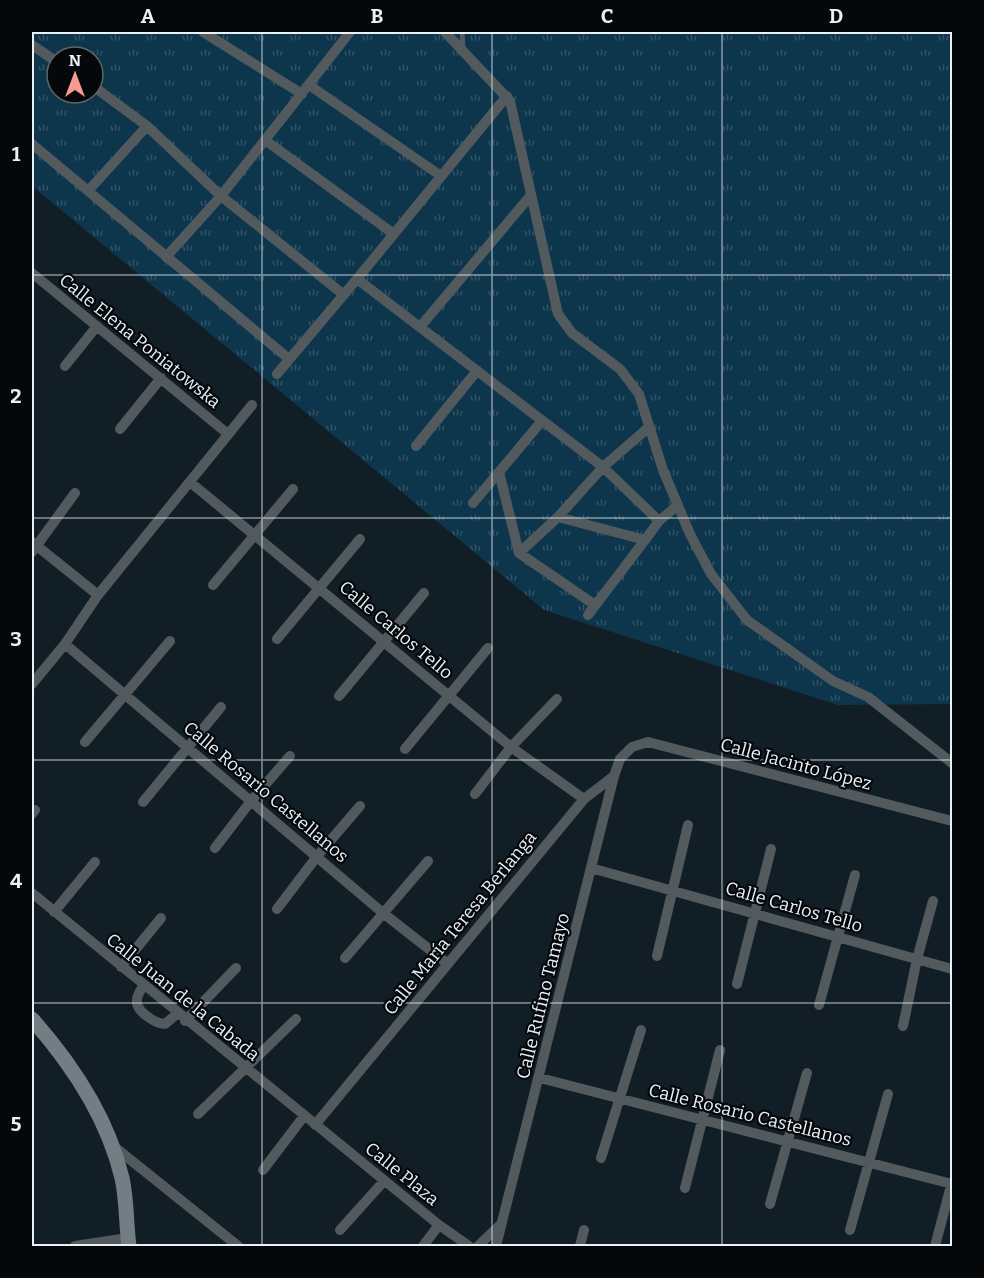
<svg xmlns="http://www.w3.org/2000/svg" width="984" height="1278" font-family="Bitter,serif">
<style>
.grass{fill:url(#grass-tufts);fill-rule:evenodd}
.lines{fill:none;stroke-linecap:round;stroke-linejoin:round}
.service{stroke:#535a5e;stroke-width:5}
.minor{stroke:#535a5e;stroke-width:10}
.secondary{stroke:#737d84;stroke-width:15}
.grid{fill:none;stroke:#e9f1f7;stroke-width:1.5;stroke-opacity:0.55}
.labels{text-anchor:middle;dominant-baseline:central;stroke-width:4.5;stroke-linejoin:round;paint-order:stroke}
.street-label{font-size:18px;fill:#e9f1f7;stroke:#04080b}
.neatline{fill:none;stroke:#e9f1f7;stroke-width:2}
.grid-label{font-size:20px;text-anchor:middle;font-weight:bold;fill:#e9f1f7}
</style>
<defs>
<pattern id="grass-tufts" width="24" height="20" patternUnits="userSpaceOnUse" patternTransform="scale(1.5)"><rect width="24" height="20" fill="#0d354b"/><path d="M3 7l-1-3M5 7V3M7 7l1-3M15 17l-1-3M17 17v-4M19 17l1-3" fill="none" stroke="#305366"/></pattern>
</defs>
<rect width="100%" height="100%" fill="#121e26"/>
<path class="grass" d="M 32,32 L 952,32 L 952,704 L 838,705 L 544,610 L 32,186 ZM 57,57 L 93,57 L 93,93 L 57,93 Z"/>
<g class="lines">
<path class="service" d="M 462,32 L 463,48"/>
<path class="minor" d="M 203,32 L 302,94
M 350,32 L 265,140 L 394,234
M 445,32 L 510,101 L 558,314 L 572,333 L 620,369 L 639,394 L 663,470 L 690,534 L 711,574 L 747,620 L 833,681 L 868,697 L 952,763
M 32,45 L 57,62
M 309,85 L 441,176
M 93,86 L 147,126 L 221,196 L 344,295
M 507,96 L 357,279 L 603,467 L 659,521 L 678,505
M 32,144 L 289,359
M 88,191 L 147,126
M 166,257 L 221,196 L 265,140
M 32,273 L 228,434
M 420,327 L 531,195
M 65,366 L 97,326
M 277,374 L 357,279
M 120,429 L 161,378
M 416,446 L 476,372
M 499,472 L 519,553 L 558,517 L 603,467 L 649,427
M 190,482 L 511,747 L 584,799
M 473,503 L 541,422
M 558,517 L 645,540 L 588,615
M 645,540 L 659,521
M 32,542 L 98,595
M 32,552 L 75,493
M 519,553 L 595,605
M 213,585 L 293,489
M 277,639 L 360,539
M 65,644 L 383,913 L 448,964
M 32,684 L 65,644 L 98,595 L 252,405
M 339,696 L 424,593
M 85,742 L 170,641
M 405,749 L 488,648
M 475,794 L 511,747 L 557,699
M 143,802 L 221,707
M 32,814 L 35,810
M 215,848 L 251,801 L 290,756
M 591,868 L 952,969
M 32,893 L 439,1225 L 469,1246
M 277,909 L 318,855 L 360,806
M 54,912 L 95,862
M 657,956 L 688,825
M 345,958 L 428,861
M 121,967 L 161,918
M 737,984 L 771,849
M 143,986 C 141,990 137,995 137,1000 C 135,1011 156,1024 165,1024 L 177,1014
M 819,1005 L 855,875
M 185,1021 L 236,968
M 903,1026 L 917,959 L 933,901
M 540,1078 L 952,1184
M 198,1114 L 296,1019
M 315,1125 L 584,799 L 614,776 L 620,759 L 632,747 L 648,742 L 952,821
M 112,1145 L 238,1246
M 601,1158 L 641,1030
M 263,1170 L 304,1116
M 685,1188 L 720,1050
M 770,1204 L 807,1073
M 340,1230 L 384,1181
M 850,1230 L 888,1094
M 75,1246 L 128,1238
M 423,1246 L 439,1225
M 478,1246 L 501,1224
M 496,1246 L 614,776
M 580,1246 L 584,1230
M 935,1246 L 952,1182"/>
<path class="secondary" d="M 32,1019 C 71,1063 108,1119 122,1178 C 127,1200 126,1224 129,1246"/>
</g>
<path class="grid" d="M 262,32 L 262,1246M 492,32 L 492,1246M 722,32 L 722,1246M 32,275 L 952,275M 32,518 L 952,518M 32,760 L 952,760M 32,1003 L 952,1003"/>
<g class="labels">
<g class="street-label">
<text transform="translate(140 341) rotate(39)">Calle Elena Poniatowska</text>
<text transform="translate(396 630) rotate(40)">Calle Carlos Tello</text>
<text transform="translate(796 764) rotate(15)">Calle Jacinto López</text>
<text transform="translate(266 792) rotate(40)">Calle Rosario Castellanos</text>
<text transform="translate(794 907) rotate(16)">Calle Carlos Tello</text>
<text transform="translate(460 923) rotate(-51)">Calle María Teresa Berlanga</text>
<text transform="translate(543 996) rotate(-76)">Calle Rufino Tamayo</text>
<text transform="translate(183 997) rotate(39)">Calle Juan de la Cabada</text>
<text transform="translate(750 1115) rotate(14)">Calle Rosario Castellanos</text>
<text transform="translate(402 1174) rotate(39)">Calle Plaza</text>
</g>
</g>
<rect width="984" height="1278" fill="none" stroke="#04080b" stroke-width="66"/>
<g transform="translate(75 75)"><circle r="28" fill="#04080b" stroke="#606569" stroke-width="1.5"/>
<path d="M0-4.5L10 22L0 15L-10 22Z" fill="#f59c91"/>
<text y="-9" font-size="16" font-weight="bold" text-anchor="middle" fill="#e9f1f7">N</text>
</g>
<rect x="33" y="33" width="918" height="1212" class="neatline"/>
<g class="grid-label">
<text x="148" y="23">A</text>
<text x="377" y="23">B</text>
<text x="607" y="23">C</text>
<text x="836" y="23">D</text>
<text x="16" y="161">1</text>
<text x="16" y="403">2</text>
<text x="16" y="646">3</text>
<text x="16" y="888">4</text>
<text x="16" y="1131">5</text>
</g>
</svg>
